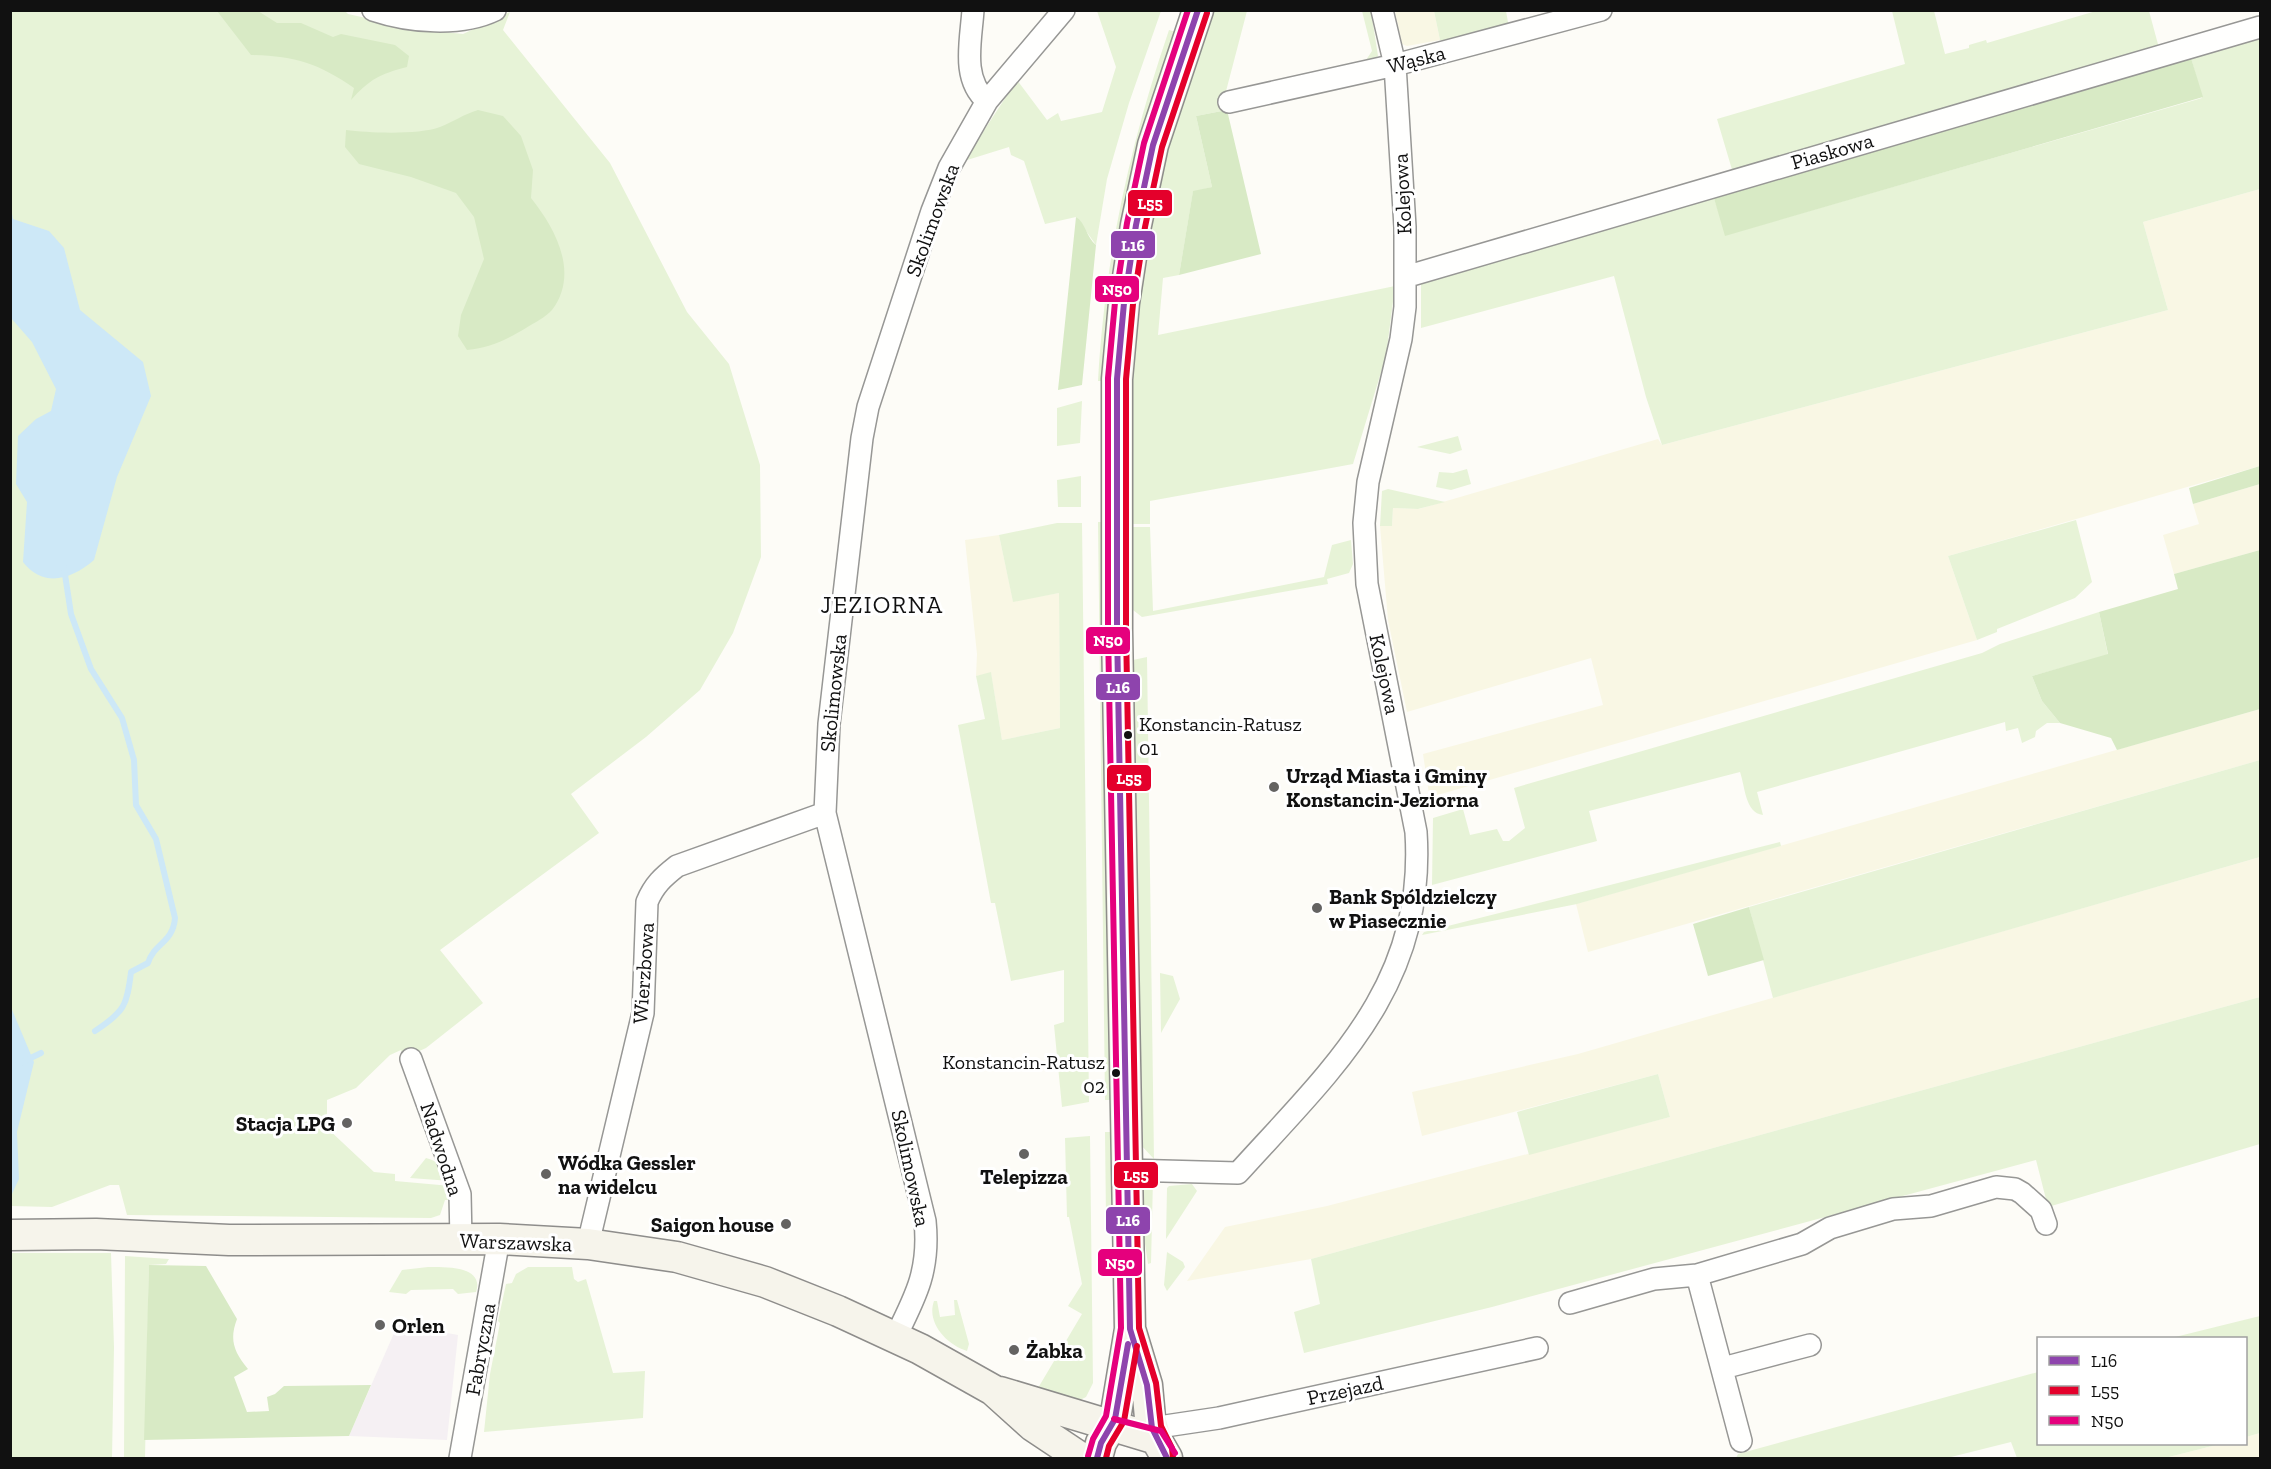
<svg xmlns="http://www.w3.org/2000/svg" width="2271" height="1469" font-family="'Zilla Slab',serif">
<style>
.industrial{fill:#f5f0f3}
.farmland{fill:#f9f7e4}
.green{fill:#e7f3d7}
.forest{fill:#d8eac5}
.water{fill:#cde8f7}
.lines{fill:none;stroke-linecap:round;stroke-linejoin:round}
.stream{stroke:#cde8f7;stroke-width:6}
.street-casing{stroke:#979795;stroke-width:24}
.secondary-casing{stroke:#8e8d8b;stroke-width:33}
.street{stroke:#fffffe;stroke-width:21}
.secondary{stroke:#f6f4eb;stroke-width:30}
.bus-1-casing{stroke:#fff;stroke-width:10}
.bus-2-casing{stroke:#fff;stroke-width:10}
.bus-3-casing{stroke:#fff;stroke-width:10}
.bus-1{stroke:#8e44ad;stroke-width:6}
.bus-2{stroke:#e4002b;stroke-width:6}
.bus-3{stroke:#e5007d;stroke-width:6}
.bus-dot{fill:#111;stroke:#fff;stroke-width:2}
.poi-dot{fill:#646362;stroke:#fff;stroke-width:2}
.labels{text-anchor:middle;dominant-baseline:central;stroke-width:6;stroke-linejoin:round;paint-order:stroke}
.bus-label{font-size:20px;fill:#111;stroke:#fff;text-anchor:start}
.street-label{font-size:21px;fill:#111;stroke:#fff}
.poi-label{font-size:21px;font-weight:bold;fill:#111;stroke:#fff;text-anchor:start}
.quarter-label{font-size:24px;letter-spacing:1.5px;fill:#111;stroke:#fff}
.line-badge{stroke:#fff;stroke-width:2}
.badge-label{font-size:16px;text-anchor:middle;font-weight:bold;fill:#fff}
</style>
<rect width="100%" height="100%" fill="#fdfcf7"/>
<path class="industrial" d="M 398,1324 L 458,1335 L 447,1440 L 349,1436 Z"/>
<path class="farmland" d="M 1395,11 L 1434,11 L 1440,40 L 1407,46 L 1402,44 Z
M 2260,189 L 2260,466 L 1948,556 L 1977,640 L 1434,796 L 1429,794 L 1423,754 L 1603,705 L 1591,658 L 1407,712 L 1388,620 L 1380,526 L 1392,526 L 1393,508 L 1419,509 L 1658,439 L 1662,445 L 2168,310 L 2143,222 Z
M 2260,484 L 2260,550 L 2174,574 L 2163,535 L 2199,524 L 2193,504 Z
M 999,535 L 1013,601 L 1059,593 L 1060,728 L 1002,740 L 991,673 L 976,676 L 977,654 L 965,540 Z
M 2260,709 L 2260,760 L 1588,952 L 1576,904 Z
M 2260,857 L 2260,997 L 1311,1259 L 1187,1281 L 1225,1227 L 1327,1206 L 1670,1117 L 1658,1074 L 1422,1136 L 1412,1092 L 1578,1054 Z
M 2260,1433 L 2260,1458 L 2165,1458 L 2220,1444 L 2246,1444 L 2246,1437 Z"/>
<path class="green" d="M 344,10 L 348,14 L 416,29 L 463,34 L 510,12 L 503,30 L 610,163 L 687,312 L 729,364 L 760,465 L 761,557 L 733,633 L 700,690 L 646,737 L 571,794 L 599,833 L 440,950 L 483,1003 L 426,1048 L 404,1058 L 401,1050 L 390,1055 L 356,1088 L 327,1100 L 327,1128 L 374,1172 L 395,1174 L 395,1181 L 451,1186 L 452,1200 L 445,1200 L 440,1215 L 431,1218 L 127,1215 L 119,1185 L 110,1185 L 52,1207 L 11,1206 L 11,11 Z
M 1097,11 L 1161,11 L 1129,103 L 1107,179 L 1096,245 L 1076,217 L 1045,224 L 1024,161 L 1011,155 L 1009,147 L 964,161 L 1017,80 L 1047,120 L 1058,113 L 1061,121 L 1102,112 L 1116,67 Z
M 1213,11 L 1247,11 L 1225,95 L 1227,110 L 1196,116 L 1212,187 L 1193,192 L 1179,275 L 1163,278 L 1158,335 L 1395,286 L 1386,356 L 1353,464 L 1150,501 L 1150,524 L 1131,524 L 1132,361 L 1146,243 L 1176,119 Z
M 1362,11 L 1371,11 L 1378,56 L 1373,61 L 1358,67 L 1357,62 L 1366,60 L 1372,51 Z
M 1434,11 L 1506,11 L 1509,28 L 1446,43 L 1440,40 Z
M 1892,11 L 1934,11 L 1945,54 L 1969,48 L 1969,45 L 1986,40 L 1987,43 L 2096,11 L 2149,11 L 2159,48 L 1733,173 L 1717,119 L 1905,64 Z
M 1169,30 L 1176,32 L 1102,381 L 1098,381 C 1105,258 1129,147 1169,30 Z
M 2260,37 L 2260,189 L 2143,222 L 2168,310 L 1662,445 L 1646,397 L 1614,276 L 1421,328 L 1421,280 L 1713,195 L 1726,235 L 2202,98 L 2191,58 Z
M 1082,401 L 1080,443 L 1057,446 L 1057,408 Z
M 1458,436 L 1462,450 L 1450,454 L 1417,447 Z
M 1467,469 L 1471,484 L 1451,490 L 1436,487 L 1439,472 L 1453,473 Z
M 1081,476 L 1081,507 L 1058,507 L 1057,480 Z
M 1388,489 L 1445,502 L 1418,509 L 1393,508 L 1392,526 L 1380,526 L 1382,491 Z
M 2076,520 L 2092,582 L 2075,598 L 1997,629 L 1997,632 L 1977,640 L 1948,556 Z
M 1098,522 L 1102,522 L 1110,1100 L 1105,1100 Z
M 1057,523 L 1082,523 L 1089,1102 L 1062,1107 L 1054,1025 L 1064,1022 L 1064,970 L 1011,981 L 995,903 L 991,903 L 958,725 L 985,719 L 976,676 L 991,672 L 1002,740 L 1060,728 L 1059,593 L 1013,602 L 999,535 Z
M 1132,527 L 1150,527 L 1153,611 L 1324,577 L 1332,545 L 1351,540 L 1353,564 L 1349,573 L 1327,579 L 1328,584 L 1142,617 L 1133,610 Z
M 2099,612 L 2108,655 L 2032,676 L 2042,701 L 2060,723 L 2047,723 L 2036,731 L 2035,737 L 2022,743 L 2018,728 L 2006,731 L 2005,722 L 1757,792 L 1763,815 C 1745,813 1745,786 1740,772 L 1589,811 L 1597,841 L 1432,885 L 1433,818 L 1463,809 L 1470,835 L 1497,829 L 1503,841 L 1509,841 L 1525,828 L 1514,788 L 1982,653 L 2000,644 Z
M 1147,657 L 1154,1159 L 1140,1144 L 1133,660 Z
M 2260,760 L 2260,857 L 1773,998 L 1749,907 Z
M 1780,842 L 1781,846 L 1577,904 L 1422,935 L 1424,932 Z
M 1160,973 L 1173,976 L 1180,999 L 1161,1033 Z
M 2260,997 L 2260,1144 L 2048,1207 L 2036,1160 L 1492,1307 L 1304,1353 L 1294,1312 L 1320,1304 L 1311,1259 Z
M 1658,1074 L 1670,1117 L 1529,1155 L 1517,1112 Z
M 1105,1132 L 1110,1132 L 1112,1136 L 1111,1220 L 1106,1219 Z
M 1090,1136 L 1093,1383 L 1086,1397 L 1076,1402 L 1038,1388 L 1082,1314 L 1068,1306 L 1082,1284 L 1069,1217 L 1067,1217 L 1065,1138 Z
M 426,1158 C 440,1162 445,1168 451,1181 L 410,1178 Z
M 1153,1179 L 1151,1263 L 1148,1264 L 1139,1203 L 1141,1188 Z
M 1192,1184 L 1197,1191 L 1166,1239 L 1167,1188 L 1169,1186 Z
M 1167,1252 L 1183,1262 L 1185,1267 L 1167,1291 L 1164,1285 Z
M 11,1253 L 111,1253 L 114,1347 L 112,1458 L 11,1458 Z
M 125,1256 L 169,1259 L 166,1264 L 149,1265 L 145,1458 L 124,1458 Z
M 428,1267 C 443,1267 485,1265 476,1292 L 458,1294 L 453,1289 L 411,1290 L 406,1294 L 389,1292 L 402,1270 Z
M 528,1267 L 572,1267 L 574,1279 L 578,1282 L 586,1279 L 613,1373 L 645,1371 L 643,1418 L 484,1432 L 490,1374 L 500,1323 L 498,1321 L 506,1284 L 512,1283 L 516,1274 Z
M 954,1300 L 957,1300 L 969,1344 L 967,1351 C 947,1345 926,1323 934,1301 L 937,1301 L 940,1317 L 955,1315 Z
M 2260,1316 L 2260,1433 L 2246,1437 L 2246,1338 L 2171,1338 Z
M 2038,1372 L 2038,1444 L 2220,1444 L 2165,1458 L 2017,1458 L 2011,1442 L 1947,1458 L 1736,1458 L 1738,1454 Z"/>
<path class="forest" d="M 217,11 L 258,11 L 277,23 L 301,23 L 333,37 L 341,34 L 395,45 L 409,56 L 407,67 C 380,74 370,79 351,100 L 354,88 C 318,63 294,56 251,55 Z
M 2191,58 L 2203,97 L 1725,236 L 1713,195 Z
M 478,110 L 503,116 L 521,136 L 533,170 L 531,198 C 555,228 580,273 552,310 C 546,317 534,323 526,328 C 506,340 490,348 467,350 L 458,336 L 461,315 L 484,259 L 474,217 L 456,193 L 411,177 L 359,164 L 345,147 L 346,130 C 369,133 419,135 440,127 C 453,122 464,114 478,110 Z
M 1227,110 L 1261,254 L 1179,275 L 1193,191 L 1212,187 L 1196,116 Z
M 1076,217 C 1086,223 1086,237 1096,245 L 1082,385 L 1058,390 Z
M 2260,466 L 2260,484 L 2193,504 L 2189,488 Z
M 2260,550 L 2260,709 L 2117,750 L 2111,738 L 2060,723 L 2042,701 L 2032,676 L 2108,654 L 2099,612 L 2178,589 L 2174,574 Z
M 1749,907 L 1764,960 L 1708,976 L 1693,924 Z
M 149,1265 L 206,1266 L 237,1319 C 229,1340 234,1352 248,1369 L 234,1377 L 247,1412 L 269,1411 L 267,1397 L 275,1394 L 284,1386 L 371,1385 L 349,1436 L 144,1440 Z"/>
<path class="water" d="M 11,209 L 13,219 L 49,231 L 64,248 L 80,310 L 143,362 L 151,396 L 117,477 L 94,560 C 71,580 43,588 23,562 L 27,502 L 16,484 L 18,436 L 36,419 L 51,411 L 56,389 L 32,342 L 11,318 Z
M 10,1005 L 34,1062 L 17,1132 L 19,1179 L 11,1196 Z"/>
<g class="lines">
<path class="stream" d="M 64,568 L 71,614 L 91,669 L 122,718 L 134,760 L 136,805 L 156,839 L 175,918 C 173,943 154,943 148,963 L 131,972 C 127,1006 124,1012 95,1031
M 10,1068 L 41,1053"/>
<g class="street-casing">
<path id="street" d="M 373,10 C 409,22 460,27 495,10
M 973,10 C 971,41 961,79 987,101
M 1229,102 L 1395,65 L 1601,10
M 1405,277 L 2260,27
M 411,1059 L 460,1194 L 461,1240
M 1126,1170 L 1238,1173 C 1333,1068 1426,986 1416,832 L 1367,584 L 1364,523 L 1368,482 L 1401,339 L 1405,307 L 1405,227 L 1395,65 L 1382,10
M 588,1244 L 643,1013 L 647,902 C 654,885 663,877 677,866 L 825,813
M 1697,1275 L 1741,1441
M 1570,1303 L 1654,1279 L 1697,1275 L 1802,1244 L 1830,1228 L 1893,1209 L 1931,1206 L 1996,1187 L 2015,1189 L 2022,1193 L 2041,1210 L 2046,1224
M 895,1338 C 916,1296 930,1270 925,1221 L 825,813 L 829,724 L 862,438 L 868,407 L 932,211 L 949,168 L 987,101 L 1064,10
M 1723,1368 L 1810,1345
M 1152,1428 L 1219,1418 L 1537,1348
M 460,1458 L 499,1239"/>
</g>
<g class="secondary-casing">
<path id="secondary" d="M 10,1235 L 96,1234 L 229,1240 L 499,1239 L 588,1244 L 677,1257 L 765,1282 L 838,1311 L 920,1349 L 993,1390 L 1033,1426 L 1081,1458
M 1131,1332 L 1147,1385 L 1150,1418 L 1156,1439
M 1000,1392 L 1156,1439 L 1167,1458
M 1097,1458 L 1101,1443 L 1115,1419 L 1130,1329 L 1117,630 L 1117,379 L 1124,303 L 1136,225 L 1153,145 L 1198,10"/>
</g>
<use href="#street" class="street"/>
<use href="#secondary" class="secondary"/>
<g class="bus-1-casing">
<path id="bus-1" d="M 1097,1458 L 1101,1443 L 1115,1419 L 1128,1344
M 1167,1458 L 1152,1428 L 1147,1385 L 1130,1329 L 1117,630 L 1117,379 L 1124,303 L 1136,225 L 1153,145 L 1198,10"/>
</g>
<g class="bus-2-casing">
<path id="bus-2" d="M 1106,1458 L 1109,1446 L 1124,1421 L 1137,1346
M 1173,1458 L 1172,1448 L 1161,1426 L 1156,1383 L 1139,1328 L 1126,630 L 1126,379 L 1133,304 L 1145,227 L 1162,147 L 1207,13"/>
</g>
<g class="bus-3-casing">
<path id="bus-3" d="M 1114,1419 L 1161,1431 L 1175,1453
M 1088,1456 L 1093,1439 L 1106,1416 L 1121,1328 L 1108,630 L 1108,378 L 1115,302 L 1127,223 L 1144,143 L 1188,10"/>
</g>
<use href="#bus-1" class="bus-1"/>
<use href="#bus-2" class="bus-2"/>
<use href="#bus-3" class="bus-3"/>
</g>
<g class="bus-dot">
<circle cx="1128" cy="735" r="5"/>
<circle cx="1116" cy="1073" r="5"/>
</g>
<g class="poi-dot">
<circle cx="1274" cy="787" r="6"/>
<circle cx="1317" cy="908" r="6"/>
<circle cx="347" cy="1123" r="6"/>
<circle cx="1024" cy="1154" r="6"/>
<circle cx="546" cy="1174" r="6"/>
<circle cx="786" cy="1224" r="6"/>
<circle cx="380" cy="1325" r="6"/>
<circle cx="1014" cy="1350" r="6"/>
</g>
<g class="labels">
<g class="bus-label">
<text x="1139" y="724">Konstancin-Ratusz<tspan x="1139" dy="24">01</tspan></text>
<text x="1105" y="1062" text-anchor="end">Konstancin-Ratusz<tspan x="1105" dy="24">02</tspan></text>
</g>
<g class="street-label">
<text transform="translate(1416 59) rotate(-14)">Wąska</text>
<text transform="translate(1832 151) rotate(-16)">Piaskowa</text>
<text transform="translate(1402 194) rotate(-93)">Kolejowa</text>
<text transform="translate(932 220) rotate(-70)">Skolimowska</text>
<text transform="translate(1385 674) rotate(78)">Kolejowa</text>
<text transform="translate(833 693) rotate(-84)">Skolimowska</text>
<text transform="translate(643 973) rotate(-86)">Wierzbowa</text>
<text transform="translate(442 1149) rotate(72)">Nadwodna</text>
<text transform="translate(911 1168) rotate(78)">Skolimowska</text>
<text transform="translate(516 1242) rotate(2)">Warszawska</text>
<text transform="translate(480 1349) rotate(-80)">Fabryczna</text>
<text transform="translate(1345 1390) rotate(-12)">Przejazd</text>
</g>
<g class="poi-label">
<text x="1286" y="775">Urząd Miasta i Gminy<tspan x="1286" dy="24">Konstancin-Jeziorna</tspan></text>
<text x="1329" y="896">Bank Spóldzielczy<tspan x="1329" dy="24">w Piasecznie</tspan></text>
<text x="335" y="1123" text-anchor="end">Stacja LPG</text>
<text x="558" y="1162">Wódka Gessler<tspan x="558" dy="24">na widelcu</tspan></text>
<text x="1024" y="1176" text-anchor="middle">Telepizza</text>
<text x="774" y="1224" text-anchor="end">Saigon house</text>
<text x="392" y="1325">Orlen</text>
<text x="1026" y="1350">Żabka</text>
</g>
<g class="quarter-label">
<text x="882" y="604">JEZIORNA</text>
</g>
</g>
<g class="line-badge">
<rect x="1127" y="189" width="46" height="28" rx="6" fill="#e4002b"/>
<rect x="1110" y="230" width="46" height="29" rx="6" fill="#8e44ad"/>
<rect x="1094" y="275" width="46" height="28" rx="6" fill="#e5007d"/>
<rect x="1085" y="626" width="46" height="29" rx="6" fill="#e5007d"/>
<rect x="1095" y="673" width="46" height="28" rx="6" fill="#8e44ad"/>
<rect x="1106" y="764" width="46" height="28" rx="6" fill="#e4002b"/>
<rect x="1113" y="1161" width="46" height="28" rx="6" fill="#e4002b"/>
<rect x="1105" y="1206" width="46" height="29" rx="6" fill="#8e44ad"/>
<rect x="1097" y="1248" width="46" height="29" rx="6" fill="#e5007d"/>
</g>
<g class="badge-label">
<text x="1150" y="209">L55</text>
<text x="1133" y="251">L16</text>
<text x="1117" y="295">N50</text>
<text x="1108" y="646">N50</text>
<text x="1118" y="693">L16</text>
<text x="1129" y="784">L55</text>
<text x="1136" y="1181">L55</text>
<text x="1128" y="1226">L16</text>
<text x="1120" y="1269">N50</text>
</g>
<rect width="2271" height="1469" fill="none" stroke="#111111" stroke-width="24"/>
<rect x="2037" y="1337" width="210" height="108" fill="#ffffff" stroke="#a0a0a0" stroke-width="1.5"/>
<rect x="2049" y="1356" width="30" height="9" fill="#8e44ad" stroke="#a0a0a0" stroke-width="1.5"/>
<text x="2091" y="1367" font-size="18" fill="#111111">L16</text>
<rect x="2049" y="1386" width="30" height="9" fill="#e4002b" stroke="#a0a0a0" stroke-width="1.5"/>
<text x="2091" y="1397" font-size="18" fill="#111111">L55</text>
<rect x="2049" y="1416" width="30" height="9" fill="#e5007d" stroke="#a0a0a0" stroke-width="1.5"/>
<text x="2091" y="1427" font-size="18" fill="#111111">N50</text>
</svg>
